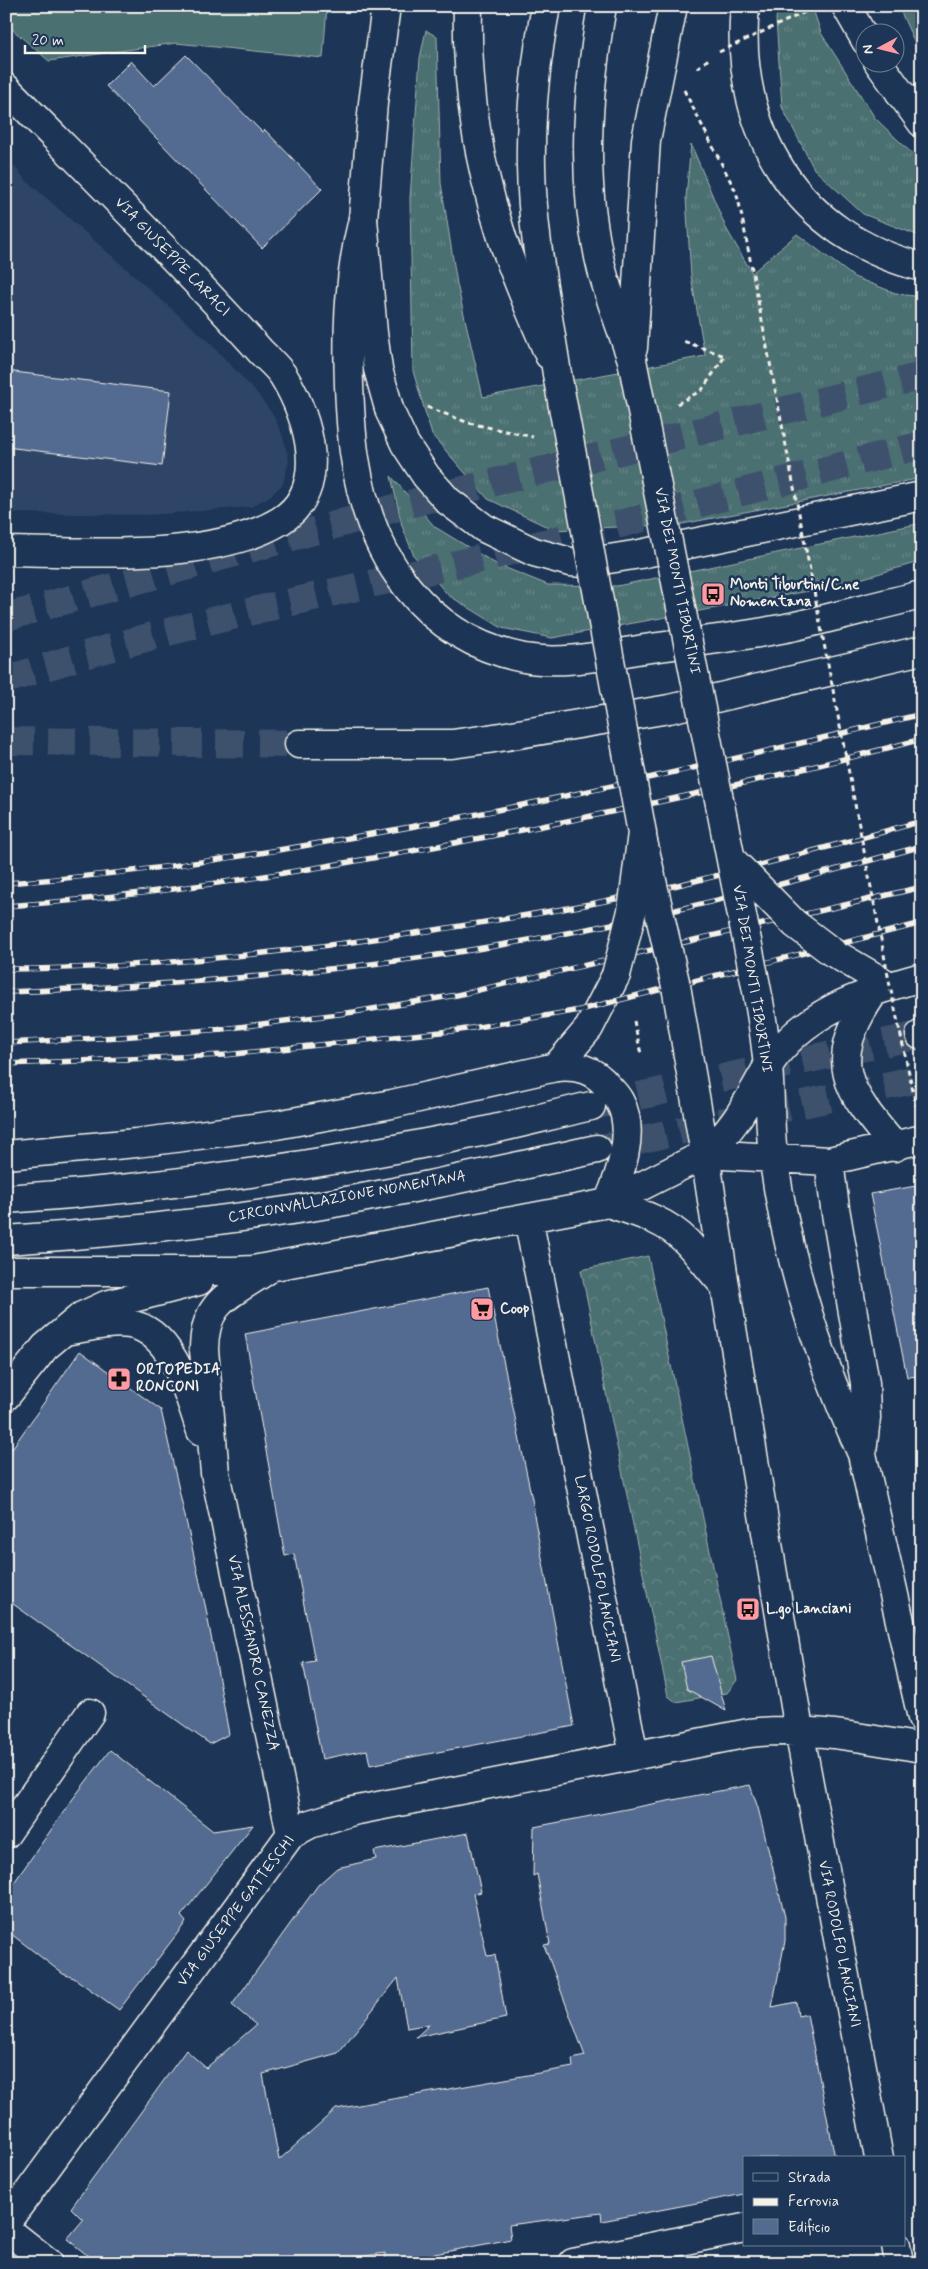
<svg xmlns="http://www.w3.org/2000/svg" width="928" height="2269" font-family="Mynerve,sans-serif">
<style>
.built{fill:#2d4568}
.grass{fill:url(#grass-tufts);stroke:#a0b0ad}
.forest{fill:url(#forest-crowns);stroke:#a0b0ad}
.garden{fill:#4c7072;stroke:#a0b0ad}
.building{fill:#536b91;stroke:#f4f1e8}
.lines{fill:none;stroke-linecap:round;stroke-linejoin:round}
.minor-tunnel{stroke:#3d516d;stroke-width:28;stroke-dasharray:28 14;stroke-linecap:butt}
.highway-tunnel{stroke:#3d516d;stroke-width:28;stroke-dasharray:28 14;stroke-linecap:butt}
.minor-casing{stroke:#f4f1e8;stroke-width:31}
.major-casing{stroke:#f4f1e8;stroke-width:31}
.highway-casing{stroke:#f4f1e8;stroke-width:31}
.path{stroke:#f4f1e8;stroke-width:3;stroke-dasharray:5 4;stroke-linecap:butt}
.minor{stroke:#1d3557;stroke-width:28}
.major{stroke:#1d3557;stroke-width:28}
.highway{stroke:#1d3557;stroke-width:28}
.rail-casing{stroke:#f4f1e8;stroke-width:5.5}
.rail{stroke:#1d3557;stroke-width:4;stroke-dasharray:11;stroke-linecap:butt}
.minor-bridge-casing{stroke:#f4f1e8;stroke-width:31;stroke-linecap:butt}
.major-bridge-casing{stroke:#f4f1e8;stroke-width:31;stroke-linecap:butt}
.path-bridge{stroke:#f4f1e8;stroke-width:3;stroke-dasharray:5 4;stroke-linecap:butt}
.minor-bridge{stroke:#1d3557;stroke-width:28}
.major-bridge{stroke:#1d3557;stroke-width:28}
.labels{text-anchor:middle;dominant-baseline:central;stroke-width:5;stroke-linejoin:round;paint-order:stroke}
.street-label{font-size:15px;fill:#f4f1e8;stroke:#1d3557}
.poi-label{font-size:15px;font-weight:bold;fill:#f4f1e8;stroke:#1d3557;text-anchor:start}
</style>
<defs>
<pattern id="grass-tufts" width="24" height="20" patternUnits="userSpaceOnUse" patternTransform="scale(1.25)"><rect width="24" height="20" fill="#4c7072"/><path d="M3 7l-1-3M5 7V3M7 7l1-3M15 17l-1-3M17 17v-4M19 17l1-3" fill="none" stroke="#668586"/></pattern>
<pattern id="forest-crowns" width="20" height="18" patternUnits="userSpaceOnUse" patternTransform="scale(1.25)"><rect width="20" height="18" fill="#4c7072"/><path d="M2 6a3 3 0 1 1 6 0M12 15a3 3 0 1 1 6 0" fill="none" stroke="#668586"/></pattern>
</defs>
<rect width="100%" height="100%" fill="#1d3557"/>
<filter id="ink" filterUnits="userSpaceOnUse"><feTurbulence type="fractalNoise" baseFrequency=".02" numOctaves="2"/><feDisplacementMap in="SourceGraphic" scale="10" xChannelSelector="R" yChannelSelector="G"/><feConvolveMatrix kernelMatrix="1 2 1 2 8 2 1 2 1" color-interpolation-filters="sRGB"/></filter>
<g filter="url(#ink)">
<path class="built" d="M 6,157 L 26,180 L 208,341 L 256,392 L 272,413 L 283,436 L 289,461 L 283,484 L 270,496 L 251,507 L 148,515 L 6,513 Z"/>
<path class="grass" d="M 778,6 L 812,6 L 821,33 L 875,118 L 922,163 L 922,237 L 863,214 L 814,169 L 782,107 L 776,19 Z
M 898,6 L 922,6 L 922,48 L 915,43 Z
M 426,30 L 437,37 L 441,183 L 457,284 L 483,397 L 705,356 L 691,276 L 686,197 L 691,144 L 726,228 L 752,273 L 797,234 L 854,277 L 898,294 L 922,297 L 922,478 L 682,524 L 554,530 L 488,499 L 432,435 L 413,371 L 410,198 L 420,58 Z
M 391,476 L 435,527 L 496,564 L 548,585 L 617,586 L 922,523 L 922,561 L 836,586 L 552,638 L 502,628 L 448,595 L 414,556 L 402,526 Z"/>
<path class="forest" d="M 648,1256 L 737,1680 L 727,1693 L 676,1702 L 668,1696 L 581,1270 Z"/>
<path class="garden" d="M 6,6 L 327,6 L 323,58 L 176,43 L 49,61 L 6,24 Z"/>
<path class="building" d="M 186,55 L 262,132 L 265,130 L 322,189 L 262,248 L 106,86 L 131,61 L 154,86 Z
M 6,371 L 171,391 L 162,466 L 6,447 Z
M 922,1185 L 922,1376 L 907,1377 L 870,1194 Z
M 488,1287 L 534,1509 L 533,1510 L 574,1726 L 370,1765 L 367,1750 L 322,1759 L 303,1663 L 315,1661 L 294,1554 L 285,1556 L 245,1334 Z
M 80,1351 L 161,1410 L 206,1609 L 229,1734 L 210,1744 L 6,1599 L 6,1457 Z
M 711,1656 L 726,1711 L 687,1689 L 681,1662 Z
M 110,1750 L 213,1831 L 253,1825 L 181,1916 L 186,1922 L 119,2010 L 74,1978 L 63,1974 L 6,1930 L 6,1894 L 72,1800 Z
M 750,1785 L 758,1808 L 785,1917 L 785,1941 L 772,2007 L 796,2002 L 798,2016 L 807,2014 L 835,2158 L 744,2158 L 744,2194 L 602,2221 L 601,2213 L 509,2225 L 511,2239 L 389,2263 L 386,2263 L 385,2253 L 321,2263 L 97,2263 L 67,2239 L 83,2220 L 71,2208 L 186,2050 L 206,2068 L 256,2025 L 232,2005 L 318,1885 L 337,1868 L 376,1859 L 374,1851 L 468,1833 L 481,1892 L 473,1894 L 487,1956 L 495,1955 L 506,2018 L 416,2037 L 430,2024 L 407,2028 L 398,1978 L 338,2053 L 263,2074 L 279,2160 L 336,2109 L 573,2067 L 572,2059 L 585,2056 L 544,1945 L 550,1944 L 537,1874 L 533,1876 L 534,1827 Z"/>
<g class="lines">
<path class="minor-tunnel" d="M 597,1105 L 920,1035
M 597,1149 L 922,1078"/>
<path class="highway-tunnel" d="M 6,617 L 431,498 L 922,376
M 6,680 C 156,629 312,598 466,562 C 619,526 770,484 922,445
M 6,741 L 299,744"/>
<g class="minor-casing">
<path id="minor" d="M 468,6 C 466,82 477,158 500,231 C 513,273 532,314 549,355
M 602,6 C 587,94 580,182 602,270 C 610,300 622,330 632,360
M 6,88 C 76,159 147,229 215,302 C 231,319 246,335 261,352 C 269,360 279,368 284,377 C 309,418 331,490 280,521 C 212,562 84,552 6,551
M 633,348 L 646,140 L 673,6
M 832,952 L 890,986
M 752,966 C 759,999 765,1034 768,1067 C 771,1098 769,1131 774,1162 C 788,1262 820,1362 862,1454 L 922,1718
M 676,986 L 705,1154 L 725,1286 L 799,1730 L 879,2158
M 873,993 C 826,1063 845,1088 895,1147
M 920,1035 L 922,1034
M 556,1067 C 577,1065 594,1069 608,1087 C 612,1091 617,1096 620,1102 C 636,1132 620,1175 608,1203
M 705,1154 L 829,1161 L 922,1139
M 829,1161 L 835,1208 L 865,1383 L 866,1418 L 862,1453
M 6,1199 C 154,1189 302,1168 447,1139 C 495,1130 543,1117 591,1106
M 608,1203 C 636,1212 666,1220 687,1242 C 700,1256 712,1272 725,1286
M 528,1218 L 634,1755
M 6,1240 C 101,1234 198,1224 292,1210 C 394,1194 496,1171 597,1149
M 267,1270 C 231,1295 204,1300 204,1350 L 215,1473 L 291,1834
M 6,1271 L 234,1271 L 253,1270 L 608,1203 L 705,1154 C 736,1128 748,1100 767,1068 C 801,1012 863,993 922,977
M 71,1330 C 90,1327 111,1321 129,1324 C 173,1330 189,1396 201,1431
M 6,1396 L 45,1347 L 82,1316 L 106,1305 L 199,1281
M 6,1834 L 90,1713
M 6,2223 L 291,1834 L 310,1824 L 353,1811 L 749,1733 C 811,1726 861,1738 922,1748
M 6,2229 L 49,2263
M 896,2245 L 899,2263
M 573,2263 L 744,2228"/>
</g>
<g class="major-casing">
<path id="major" d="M 386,6 L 373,103 L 363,219 L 373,333 L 378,369 L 390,412 L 405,444 L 426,476 L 448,501 L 484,528 L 534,552 L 570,562 L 584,563 L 640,554 L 922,496
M 546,6 C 536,59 530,112 531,166 C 532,234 547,307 557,374
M 846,6 L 866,41
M 878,62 L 922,123
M 6,1155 L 136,1143 L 276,1125 L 392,1104 L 556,1067 L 589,1028 L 616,975"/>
</g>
<g class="highway-casing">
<path id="highway" d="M 745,6 C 733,131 798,237 922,267
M 901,95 L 922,107
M 363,219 C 349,274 347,329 349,385 C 350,411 351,438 356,464 C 371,557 425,639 524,658 C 563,665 605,655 644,649 C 693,642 742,637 791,627 C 835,617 878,605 922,595
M 299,744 L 452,744 L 488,739 L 669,709 L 922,650"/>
</g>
<path class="path" d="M 697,68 L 710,58
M 677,404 L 702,390 L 725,356 L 683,341
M 427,407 L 469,423 L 533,437
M 634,1021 L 641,1054"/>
<use href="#minor" class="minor"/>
<use href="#major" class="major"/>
<use href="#highway" class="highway"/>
<g class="rail-casing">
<path id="rail" d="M 6,883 C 153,873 298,848 442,821 C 603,790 762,753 922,714
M 6,906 C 161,895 313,870 465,841 C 618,812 771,779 922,739
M 6,969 C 138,969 271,954 402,935 C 468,925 534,915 600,902 C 708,880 815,851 922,821
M 6,992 C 185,985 364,971 540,938 C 669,915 796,881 922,846
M 6,1043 L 120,1037 L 223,1029 L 354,1012 L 457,995 L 922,887
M 6,1064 L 225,1055 L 460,1030 L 580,1010 L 922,923"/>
</g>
<use href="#rail" class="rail"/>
<g class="minor-bridge-casing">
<path id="minor-bridge" d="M 632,360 L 752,966
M 642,837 L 676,986
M 732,860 L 795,924 L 832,952"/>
</g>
<g class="major-bridge-casing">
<path id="major-bridge" d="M 557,374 L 642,833 L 632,911 L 616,975"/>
</g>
<path class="path-bridge" d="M 719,52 L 818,6
M 684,90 L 736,192 L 740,207 L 890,986 L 916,1105 L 922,1103"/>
<use href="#minor-bridge" class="minor-bridge"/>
<use href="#major-bridge" class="major-bridge"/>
</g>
</g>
<defs>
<g id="bus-square" transform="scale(1.25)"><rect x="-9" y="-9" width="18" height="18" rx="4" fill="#ff9aa2" stroke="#1d3557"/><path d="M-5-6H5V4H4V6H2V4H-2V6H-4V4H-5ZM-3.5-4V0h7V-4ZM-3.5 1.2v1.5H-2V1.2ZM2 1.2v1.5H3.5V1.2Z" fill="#111"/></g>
<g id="supermarket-square" transform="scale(1.25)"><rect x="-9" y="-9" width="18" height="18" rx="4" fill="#ff9aa2" stroke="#1d3557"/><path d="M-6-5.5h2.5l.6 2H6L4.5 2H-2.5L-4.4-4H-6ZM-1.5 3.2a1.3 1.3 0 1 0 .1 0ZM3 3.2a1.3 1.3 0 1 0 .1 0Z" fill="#111"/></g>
<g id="pharmacy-square" transform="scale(1.25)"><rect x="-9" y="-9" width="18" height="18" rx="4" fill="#ff9aa2" stroke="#1d3557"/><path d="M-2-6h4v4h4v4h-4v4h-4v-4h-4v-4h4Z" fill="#111"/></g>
</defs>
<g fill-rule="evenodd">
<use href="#bus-square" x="713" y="594"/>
<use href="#supermarket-square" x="482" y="1309"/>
<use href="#pharmacy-square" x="119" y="1379"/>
<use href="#bus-square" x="748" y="1609"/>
</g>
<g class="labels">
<g class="street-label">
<text transform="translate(172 257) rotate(46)">VIA GIUSEPPE CARACI</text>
<text transform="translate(677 581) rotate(79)">VIA DEI MONTI TIBURTINI</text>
<text transform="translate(752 979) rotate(81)">VIA DEI MONTI TIBURTINI</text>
<text transform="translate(347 1197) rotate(-10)">CIRCONVALLAZIONE NOMENTANA</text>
<text transform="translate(597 1569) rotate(79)">LARGO RODOLFO LANCIANI</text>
<text transform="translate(253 1653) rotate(78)">VIA ALESSANDRO CANEZZA</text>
<text transform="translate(236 1911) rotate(-53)">VIA GIUSEPPE GATTESCHI</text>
<text transform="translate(839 1944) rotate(79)">VIA RODOLFO LANCIANI</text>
</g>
<g class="poi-label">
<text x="730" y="585">Monti Tiburtini/C.ne<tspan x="730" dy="17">Nomentana</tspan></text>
<text x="500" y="1309">Coop</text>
<text x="136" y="1370">ORTOPEDIA<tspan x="136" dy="17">RONCONI</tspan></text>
<text x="766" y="1609">L.go Lanciani</text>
</g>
</g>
<rect width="928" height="2269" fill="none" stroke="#1d3557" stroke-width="25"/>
<rect x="12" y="12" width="903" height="2244" fill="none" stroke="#f4f1e8" stroke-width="2" filter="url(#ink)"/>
<rect x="743" y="2156" width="162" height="90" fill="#1d3557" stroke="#738091"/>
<rect x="753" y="2173" width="25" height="8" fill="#1d3557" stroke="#738091"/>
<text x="788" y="2182" font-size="15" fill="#f4f1e8">Strada</text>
<rect x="753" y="2198" width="25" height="8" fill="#f4f1e8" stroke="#738091"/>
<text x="788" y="2206" font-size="15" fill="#f4f1e8">Ferrovia</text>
<rect x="753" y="2219" width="25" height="15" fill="#536b91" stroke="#738091"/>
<text x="788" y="2232" font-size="15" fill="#f4f1e8">Edificio</text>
<g transform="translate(880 48) rotate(263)"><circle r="24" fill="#1d3557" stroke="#738091"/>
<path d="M0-4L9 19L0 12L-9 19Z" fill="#ff9aa2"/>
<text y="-8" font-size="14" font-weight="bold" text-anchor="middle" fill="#f4f1e8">N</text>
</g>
<path d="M25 45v8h120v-8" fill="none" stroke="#f4f1e8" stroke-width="2.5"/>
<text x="32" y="45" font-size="15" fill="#f4f1e8" stroke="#1d3557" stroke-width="4" paint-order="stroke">20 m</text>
</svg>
